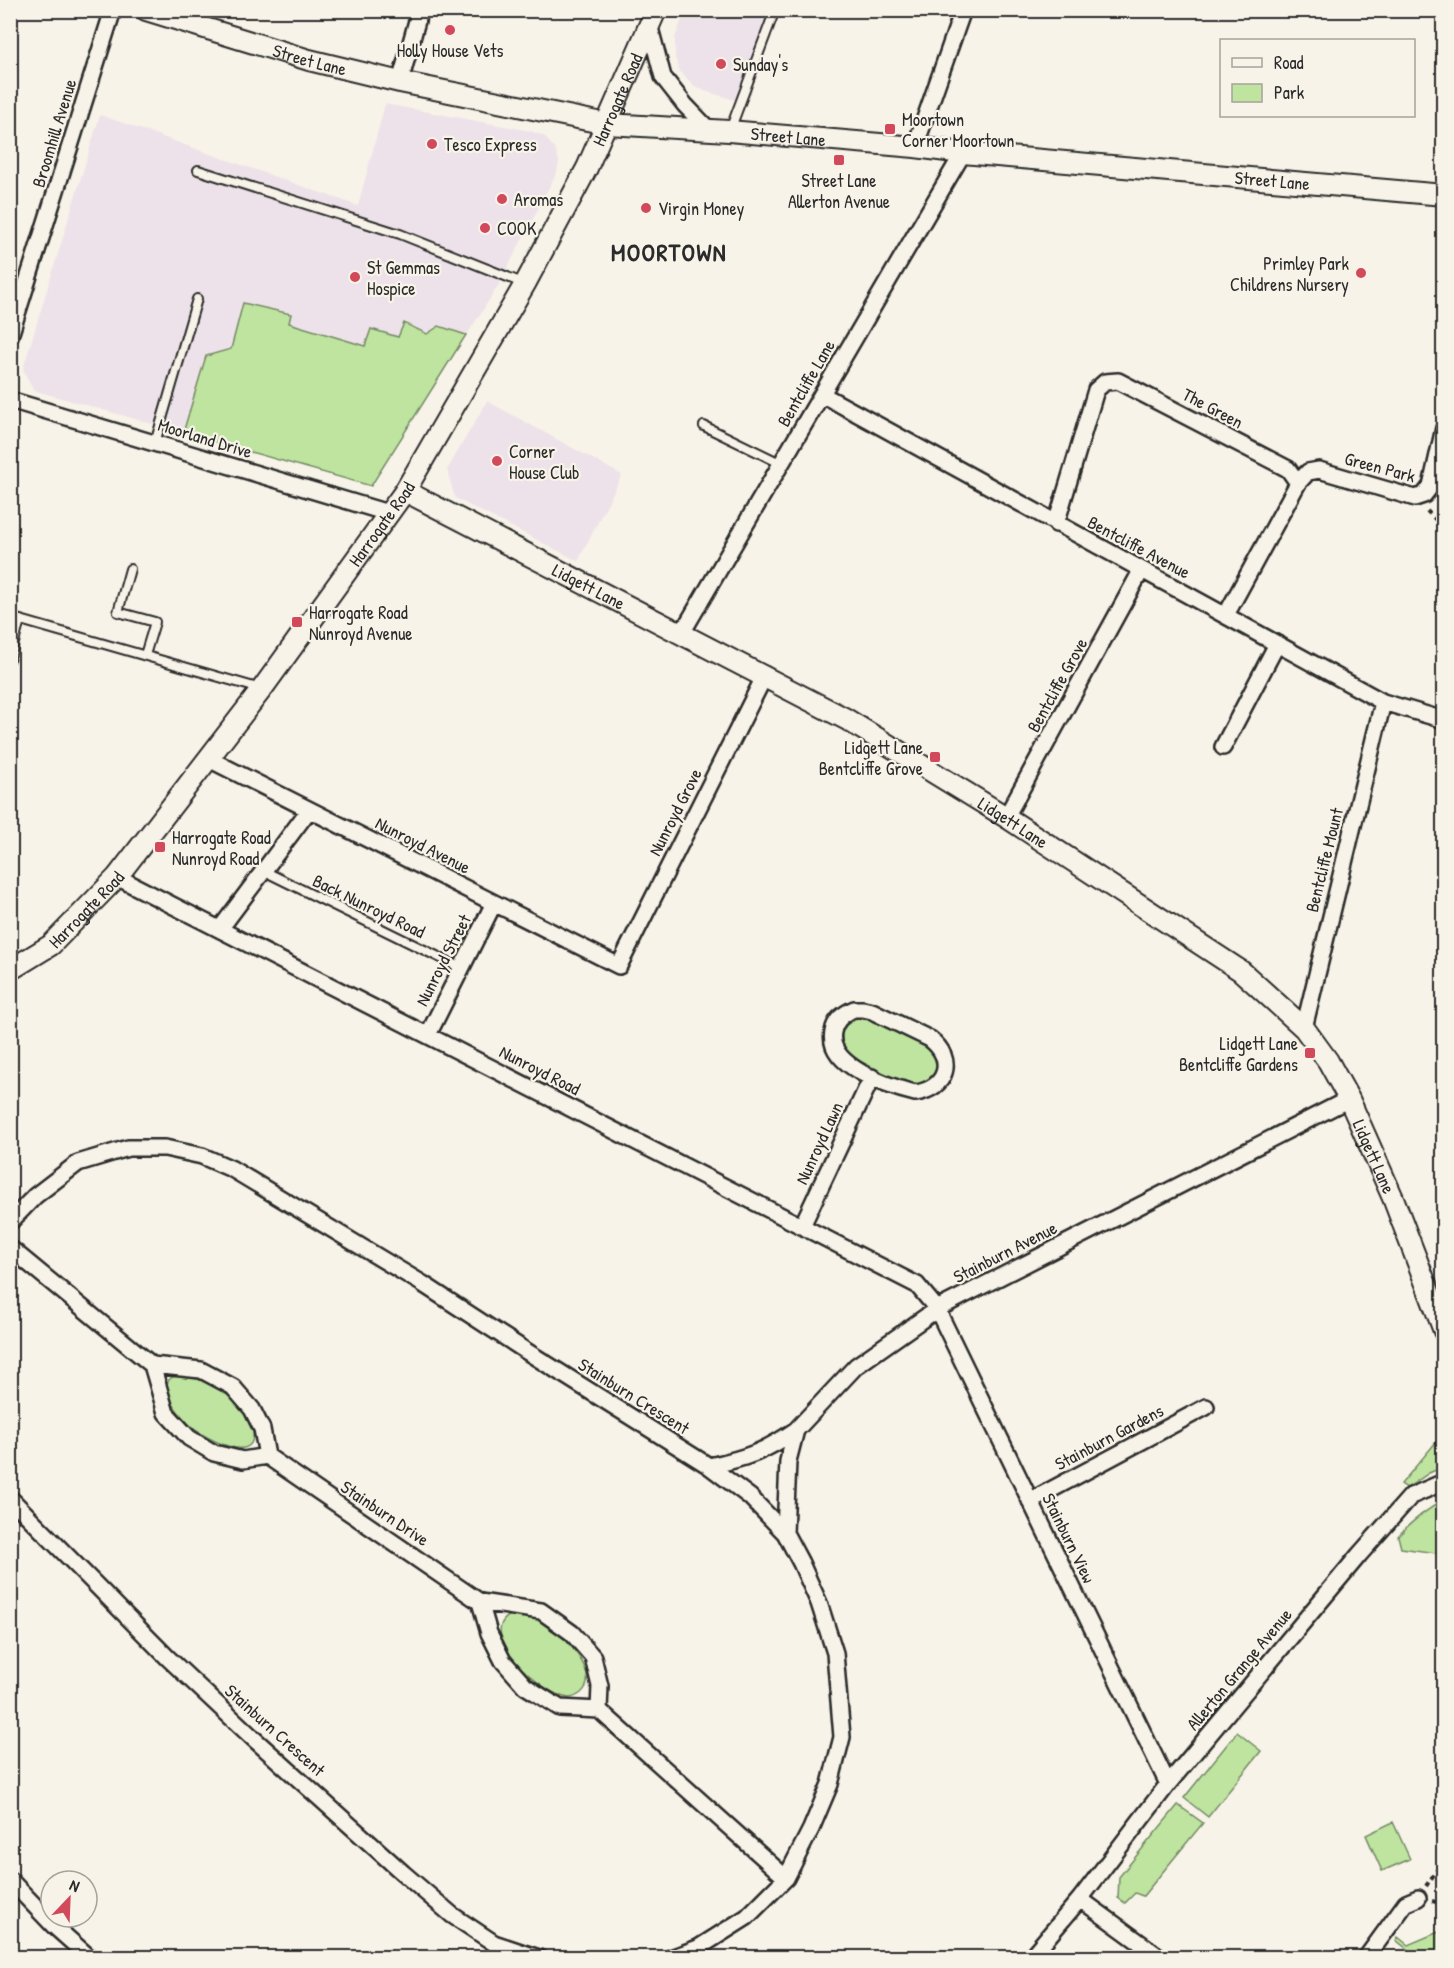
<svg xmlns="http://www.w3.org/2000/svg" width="1454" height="1968" font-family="'Patrick Hand',sans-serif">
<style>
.built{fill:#ede2e9}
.green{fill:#bee49f;stroke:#748865;stroke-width:1.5}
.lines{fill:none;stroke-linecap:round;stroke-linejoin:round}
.service-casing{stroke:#2b2b2b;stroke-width:12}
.minor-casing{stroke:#2b2b2b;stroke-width:20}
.tertiary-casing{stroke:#2b2b2b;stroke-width:24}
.path{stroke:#2b2b2b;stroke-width:4;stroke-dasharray:4.5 4.5;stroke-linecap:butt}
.service{stroke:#f7f3e8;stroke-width:8}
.minor{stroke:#f7f3e8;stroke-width:15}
.tertiary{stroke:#f7f3e8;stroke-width:20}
.poi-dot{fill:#d1495b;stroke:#f7f3e8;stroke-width:2}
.labels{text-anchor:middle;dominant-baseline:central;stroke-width:4.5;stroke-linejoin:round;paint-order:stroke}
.poi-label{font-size:18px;fill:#2b2b2b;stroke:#f7f3e8;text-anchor:start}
.street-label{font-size:18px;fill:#2b2b2b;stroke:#f7f3e8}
.district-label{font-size:24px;font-weight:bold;letter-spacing:1.5px;fill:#2b2b2b;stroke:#f7f3e8}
</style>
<rect width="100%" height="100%" fill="#f7f3e8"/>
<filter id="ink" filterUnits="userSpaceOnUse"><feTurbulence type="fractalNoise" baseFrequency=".0167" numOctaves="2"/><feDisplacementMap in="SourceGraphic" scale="12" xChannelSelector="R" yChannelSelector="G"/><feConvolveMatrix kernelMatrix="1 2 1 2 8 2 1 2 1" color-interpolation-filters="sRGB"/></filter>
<g filter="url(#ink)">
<path class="built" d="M 685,11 L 779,11 L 745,103 L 705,91 L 695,86 L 680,72 L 675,57 L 675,38 Z
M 385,104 L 530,131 L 544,136 L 555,149 L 559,161 L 557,172 L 498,286 L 371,486 L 33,390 L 23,369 L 100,115 L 358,206 Z
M 487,401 L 622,475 L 578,561 L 455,498 L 447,470 Z"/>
<path class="green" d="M 243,303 L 291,314 L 289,323 L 365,346 L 371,329 L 398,337 L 404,323 L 427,334 L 439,326 L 466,335 L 371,486 L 183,433 L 206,356 L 231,349 Z
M 858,1018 C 871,1018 931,1046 936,1057 C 941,1067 935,1075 929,1083 L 916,1086 L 909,1085 L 855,1059 L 845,1051 L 842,1045 L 842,1031 L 846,1025 Z
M 181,1375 C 210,1380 233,1394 248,1419 C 251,1424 254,1431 253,1437 C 251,1459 218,1443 207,1437 C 202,1434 196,1431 192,1427 C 180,1417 149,1377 181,1375 Z
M 1443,1429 L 1443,1467 L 1429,1473 L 1407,1488 L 1401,1484 L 1442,1435 Z
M 1443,1501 L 1443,1554 L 1401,1548 L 1398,1536 C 1412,1521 1425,1510 1443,1501 Z
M 515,1613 C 527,1614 540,1618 550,1626 C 565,1637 602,1675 581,1693 C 577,1696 574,1698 569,1698 C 543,1696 469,1629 515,1613 Z
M 1237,1732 L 1261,1751 L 1208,1817 L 1184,1798 Z
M 1178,1805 L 1203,1823 L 1143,1896 L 1135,1893 L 1125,1903 L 1118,1898 L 1119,1877 Z
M 1393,1822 L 1410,1859 L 1382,1871 L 1366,1835 Z
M 1441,1916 L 1443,1922 L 1443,1957 L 1417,1957 L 1396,1940 L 1398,1937 L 1408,1945 L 1441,1931 L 1437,1918 Z"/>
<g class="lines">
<g class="service-casing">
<path id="service" d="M 730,130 L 775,10
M 198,170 L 400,234 L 525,284
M 704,426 L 782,464
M 155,443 L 197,299
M 130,569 L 118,612 L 155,622 L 145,655
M 10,617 L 261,689
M 10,658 L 20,620
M 264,871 L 461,968"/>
</g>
<g class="minor-casing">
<path id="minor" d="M 650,28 L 663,77 L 685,105 L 709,130
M 400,82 L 420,10
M 915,147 L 963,10
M 10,336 L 113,10
M 823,395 L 1383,702 L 1444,720
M 10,400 L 388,513
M 1298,483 L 1308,472 L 1319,470 L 1415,498 L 1424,495 L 1431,486 L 1444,428
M 1056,524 L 1096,390 L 1105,382 L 1118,381 L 1288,469 L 1298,483 L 1226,615
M 682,633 L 963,153
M 1223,747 L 1277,644
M 209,759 L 619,966 L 765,675
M 1006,817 L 1141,571
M 117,877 L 917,1285 L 937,1309 L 1168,1784
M 220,929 L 309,810
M 854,1009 L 863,1009 L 872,1011 L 930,1039 C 956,1059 947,1089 915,1093 C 890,1087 826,1066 833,1032 C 835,1020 843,1014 854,1009 Z
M 1304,1028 L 1383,702
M 428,1035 L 494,903
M 10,1222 L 35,1196 L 78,1163 L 128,1148 L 165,1148 L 202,1156 L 232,1169 L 423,1284 L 526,1351 L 709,1466 L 750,1497 L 785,1533 L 801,1563 L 819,1603 L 835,1653 L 842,1737 L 830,1784 L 811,1829 L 786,1878 L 747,1917 L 698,1948 L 671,1958
M 802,1226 L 872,1077
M 10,1248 L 152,1365 L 201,1370 L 233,1387 L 252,1409 L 262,1429 L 267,1456
M 152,1365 L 166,1413 L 189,1438 L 214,1453 L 243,1460 L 267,1456 L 480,1602 L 541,1611 L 572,1633 L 593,1657 L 600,1686 L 599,1710
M 709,1466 C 747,1458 764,1452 796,1430
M 10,1498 L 168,1658 L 253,1738 L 403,1873 L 452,1915 L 494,1943 L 539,1958
M 1030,1501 L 1206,1407
M 785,1533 L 788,1461 L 796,1430 L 856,1366 L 937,1309 L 1349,1099
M 480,1602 L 489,1633 L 503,1661 L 525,1686 L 560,1708 L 599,1710 L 786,1878
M 10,1880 L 54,1926 L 90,1958
M 1080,1899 L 1161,1958
M 1030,1958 L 1080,1899 L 1168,1784 L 1359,1555 L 1411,1496 L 1444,1482
M 1366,1958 L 1406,1903 L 1418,1898"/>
</g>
<g class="tertiary-casing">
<g id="tertiary">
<path id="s1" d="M 146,10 L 309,60 L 400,82 L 607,124 L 729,131 L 915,147 L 963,153 L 1444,195"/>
<path id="s2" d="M 405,491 L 846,719 L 1006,817 L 1241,971 L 1304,1028 L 1328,1061 L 1349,1099 L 1393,1198 L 1444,1331"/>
<path id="s3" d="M 10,970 L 51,945 L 117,877 L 262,689 L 405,491 L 525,284 L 587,168 L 656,10"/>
</g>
</g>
<path class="path" d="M 1427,511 L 1444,528
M 1444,553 L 1442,559 L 1444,559
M 1426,1886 L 1437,1870 L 1444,1867
M 1432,1901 L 1444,1904"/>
<use href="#service" class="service"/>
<use href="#minor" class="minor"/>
<use href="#tertiary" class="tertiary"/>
</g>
</g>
<g class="poi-dot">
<circle cx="450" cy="30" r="6"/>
<circle cx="721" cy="64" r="6"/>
<rect x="884" y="123" width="12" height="12" rx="3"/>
<circle cx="432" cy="144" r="6"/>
<rect x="833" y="154" width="12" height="12" rx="3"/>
<circle cx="502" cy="199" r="6"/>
<circle cx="646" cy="208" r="6"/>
<circle cx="485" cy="228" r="6"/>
<circle cx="1361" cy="273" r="6"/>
<circle cx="355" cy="277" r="6"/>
<circle cx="497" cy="461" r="6"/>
<rect x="291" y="616" width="12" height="12" rx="3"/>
<rect x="929" y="751" width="12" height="12" rx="3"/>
<rect x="154" y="841" width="12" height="12" rx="3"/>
<rect x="1304" y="1047" width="12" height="12" rx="3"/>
</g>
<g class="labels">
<g class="poi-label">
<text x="450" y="50" text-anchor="middle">Holly House Vets</text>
<text x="733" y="64">Sunday's</text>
<text x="902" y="119">Moortown<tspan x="902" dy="21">Corner Moortown</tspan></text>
<text x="444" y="144">Tesco Express</text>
<text x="839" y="180" text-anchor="middle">Street Lane<tspan x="839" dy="21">Allerton Avenue</tspan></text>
<text x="514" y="199">Aromas</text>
<text x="658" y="208">Virgin Money</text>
<text x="497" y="228">COOK</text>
<text x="1349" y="263" text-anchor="end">Primley Park<tspan x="1349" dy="21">Childrens Nursery</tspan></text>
<text x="367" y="267">St Gemmas<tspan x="367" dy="21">Hospice</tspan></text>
<text x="509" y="451">Corner<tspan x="509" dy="21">House Club</tspan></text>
<text x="309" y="612">Harrogate Road<tspan x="309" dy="21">Nunroyd Avenue</tspan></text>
<text x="923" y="747" text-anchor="end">Lidgett Lane<tspan x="923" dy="21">Bentcliffe Grove</tspan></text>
<text x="172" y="837">Harrogate Road<tspan x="172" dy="21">Nunroyd Road</tspan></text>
<text x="1298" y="1043" text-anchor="end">Lidgett Lane<tspan x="1298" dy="21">Bentcliffe Gardens</tspan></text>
</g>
<g class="street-label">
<text stroke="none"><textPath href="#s1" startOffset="171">Street Lane</textPath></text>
<text stroke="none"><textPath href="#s3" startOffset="1070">Harrogate Road</textPath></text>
<text transform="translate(54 133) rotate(-73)">Broomhill Avenue</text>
<text stroke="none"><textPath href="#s1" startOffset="657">Street Lane</textPath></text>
<text stroke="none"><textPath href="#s1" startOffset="1143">Street Lane</textPath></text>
<text transform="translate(806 383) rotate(-60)">Bentcliffe Lane</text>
<text transform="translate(1213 408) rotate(28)">The Green</text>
<text transform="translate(205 438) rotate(17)">Moorland Drive</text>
<text transform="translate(1380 467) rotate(15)">Green Park</text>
<text stroke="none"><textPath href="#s3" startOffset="584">Harrogate Road</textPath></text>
<text transform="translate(1139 547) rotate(28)">Bentcliffe Avenue</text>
<text stroke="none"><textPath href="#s2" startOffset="207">Lidgett Lane</textPath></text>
<text transform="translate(1057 685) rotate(-61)">Bentcliffe Grove</text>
<text transform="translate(675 812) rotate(-63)">Nunroyd Grove</text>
<text stroke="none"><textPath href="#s2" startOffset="693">Lidgett Lane</textPath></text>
<text transform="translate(423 845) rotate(27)">Nunroyd Avenue</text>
<text transform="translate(1324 860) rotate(-76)">Bentcliffe Mount</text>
<text transform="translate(369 906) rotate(26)">Back Nunroyd Road</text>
<text stroke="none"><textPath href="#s3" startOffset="98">Harrogate Road</textPath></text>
<text transform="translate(443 960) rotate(-63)">Nunroyd Street</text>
<text transform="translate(540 1070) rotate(27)">Nunroyd Road</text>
<text transform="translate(819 1143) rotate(-65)">Nunroyd Lawn</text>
<text stroke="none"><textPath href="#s2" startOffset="1197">Lidgett Lane</textPath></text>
<text transform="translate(1005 1252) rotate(-27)">Stainburn Avenue</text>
<text transform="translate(634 1396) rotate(32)">Stainburn Crescent</text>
<text transform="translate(1109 1437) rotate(-28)">Stainburn Gardens</text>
<text transform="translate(385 1513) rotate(34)">Stainburn Drive</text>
<text transform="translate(1069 1538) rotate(64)">Stainburn View</text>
<text transform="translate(1239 1669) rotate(-50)">Allerton Grange Avenue</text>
<text transform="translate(275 1730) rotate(42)">Stainburn Crescent</text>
</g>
<g class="district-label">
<text x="669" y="252">MOORTOWN</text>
</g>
</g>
<rect width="1454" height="1968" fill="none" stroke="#f7f3e8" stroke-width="36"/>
<rect x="18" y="18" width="1418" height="1932" fill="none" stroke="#2b2b2b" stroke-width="2" filter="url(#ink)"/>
<rect x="1220" y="39" width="195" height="78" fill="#f7f3e8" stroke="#a5a39c" stroke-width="1.5"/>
<rect x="1232" y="58" width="30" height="9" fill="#f7f3e8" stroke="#a5a39c" stroke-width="1.5"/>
<text x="1274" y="69" font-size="18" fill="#2b2b2b">Road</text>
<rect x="1232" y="84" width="30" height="18" fill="#bee49f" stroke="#a5a39c" stroke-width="1.5"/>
<text x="1274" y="99" font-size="18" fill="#2b2b2b">Park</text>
<g transform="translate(69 1899) rotate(23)"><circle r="28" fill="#f7f3e8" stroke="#a5a39c" stroke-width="1.5"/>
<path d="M0-4.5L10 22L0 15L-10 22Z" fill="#d1495b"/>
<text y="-9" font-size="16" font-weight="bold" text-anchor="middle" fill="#2b2b2b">N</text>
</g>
</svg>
